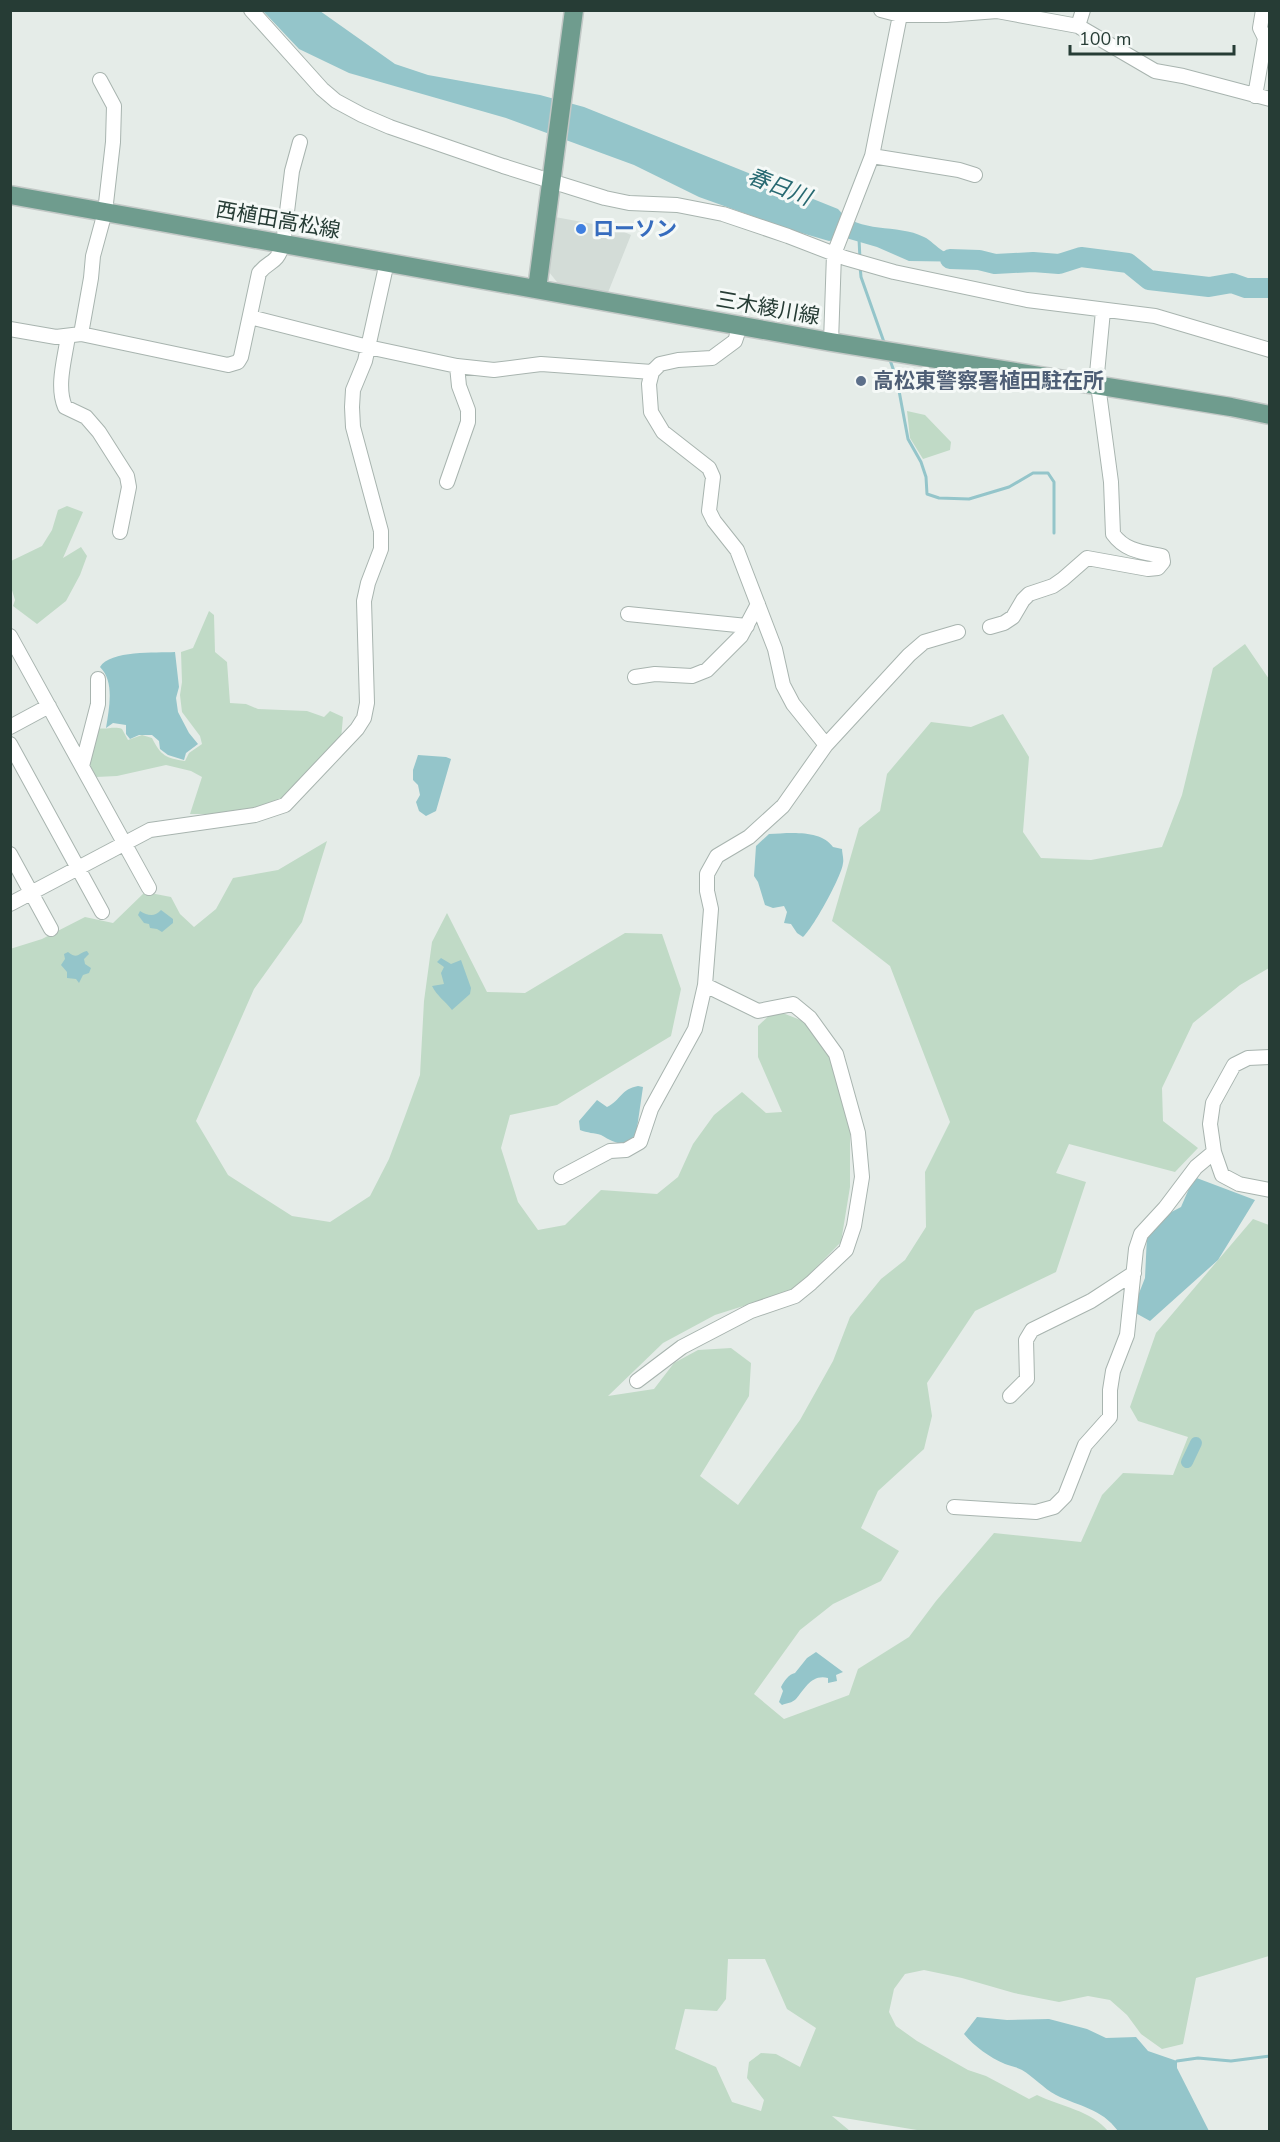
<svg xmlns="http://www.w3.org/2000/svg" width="1280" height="2142" font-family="'Nunito Sans','Noto Sans JP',sans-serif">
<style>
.built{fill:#d3dcd7}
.green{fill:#c0dac6;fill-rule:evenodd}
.water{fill:#94c5ca}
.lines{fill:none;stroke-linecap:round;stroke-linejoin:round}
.stream{stroke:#94c5ca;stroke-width:3}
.canal{stroke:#94c5ca;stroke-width:12}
.river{stroke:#94c5ca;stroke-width:20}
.minor-casing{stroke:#a8b4af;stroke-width:16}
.major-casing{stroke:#c2c8c6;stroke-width:21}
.minor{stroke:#fff;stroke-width:14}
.major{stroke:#6f9c8e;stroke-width:18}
.shop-dot{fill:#3f7fe0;stroke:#f5f9f7;stroke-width:2}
.service-dot{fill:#5c6f8a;stroke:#f5f9f7;stroke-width:2}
.labels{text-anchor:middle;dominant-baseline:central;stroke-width:6;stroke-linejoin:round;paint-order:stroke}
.street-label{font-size:21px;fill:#263c35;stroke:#f5f9f7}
.shop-label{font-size:21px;font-weight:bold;fill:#366cbe;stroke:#f5f9f7;text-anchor:start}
.service-label{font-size:21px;font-weight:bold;fill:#4e5e75;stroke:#f5f9f7;text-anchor:start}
.water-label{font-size:22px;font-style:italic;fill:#276971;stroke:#f5f9f7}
</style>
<rect width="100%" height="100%" fill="#e5ece8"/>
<path class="built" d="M 555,217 L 615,228 L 631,235 L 607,295 L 561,287 L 549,272 Z"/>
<path class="green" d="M 907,411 L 925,415 L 951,442 L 950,450 L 923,459 L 910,438 Z
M 67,506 L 83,512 L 63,558 L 81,547 L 87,556 L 80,575 L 66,601 L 37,624 L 13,606 L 15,600 L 11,587 L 11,561 L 42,546 L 52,530 L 58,510 Z
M 209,611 L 214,615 L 215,652 L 227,662 L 230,703 L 246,704 L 258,709 L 307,711 L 324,717 L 330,711 L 343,717 L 341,739 L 296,787 L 272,805 L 212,814 L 190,814 L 202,777 L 191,771 L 166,765 L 117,776 L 96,777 L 88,761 L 97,728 C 106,730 114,726 122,729 L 128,740 L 142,735 L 152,738 C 161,756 166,758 185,761 L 189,753 L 202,744 L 200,736 L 182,712 L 180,695 L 182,682 L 181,652 L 193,648 Z
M 1245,644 L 1269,679 L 1269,968 L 1240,985 L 1193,1023 L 1162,1088 L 1163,1121 L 1198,1148 L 1175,1172 L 1069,1144 L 1056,1173 L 1086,1182 L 1056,1272 L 975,1311 L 927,1383 L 932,1416 L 924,1449 L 878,1491 L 861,1528 L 899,1551 L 881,1581 L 833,1604 L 800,1630 L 754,1694 L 784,1719 L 849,1695 L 858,1669 L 909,1637 L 936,1601 L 994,1533 L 1081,1542 L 1102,1495 L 1123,1473 L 1173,1475 L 1188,1437 L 1138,1421 L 1130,1407 L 1156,1333 L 1253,1219 L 1269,1225 L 1269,1956 L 1196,1978 L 1183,2044 L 1162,2049 L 1141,2034 L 1127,2015 L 1110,2000 L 1088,1996 L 1059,2002 L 1014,1993 L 962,1978 L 924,1970 L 905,1974 L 894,1989 L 889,2012 L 896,2026 L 917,2041 L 968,2070 L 986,2076 L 1029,2099 L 1037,2095 C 1060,2106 1092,2111 1108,2131 L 923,2131 L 832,2116 L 850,2131 L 11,2131 L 10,949 L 42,939 L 85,917 L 113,923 L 145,892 L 171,897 L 180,914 L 194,927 L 216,909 L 233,878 L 278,870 L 327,841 L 302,922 L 254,989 L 196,1121 L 228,1175 L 292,1216 L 330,1222 L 370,1196 L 389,1159 L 404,1119 L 420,1075 L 424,1001 L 432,942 L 447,913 L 487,992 L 525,993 L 625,933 L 662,934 L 681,989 L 671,1036 L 557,1105 L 510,1115 L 501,1148 L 518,1202 L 538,1230 L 565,1225 L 601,1190 L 657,1194 L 678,1177 L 693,1144 L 714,1115 L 742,1092 L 766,1113 L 782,1112 L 758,1057 L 758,1026 L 775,1010 L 803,1021 L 832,1058 L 850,1117 L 850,1187 L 841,1242 L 794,1290 L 715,1315 L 663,1343 L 608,1396 L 654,1389 L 674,1363 L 698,1350 L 731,1348 L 751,1363 L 749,1396 L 700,1476 L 738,1505 L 800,1420 L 833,1361 L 850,1317 L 881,1279 L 905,1260 L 926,1227 L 925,1172 L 950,1122 L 890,966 L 832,921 L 859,828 L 880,811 L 887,774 L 931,722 L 971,727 L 1003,714 L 1029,757 L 1023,832 L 1041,858 L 1091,860 L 1162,847 L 1182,795 L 1213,668 ZM 728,1959 L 765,1959 L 787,2009 L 816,2028 L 800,2067 L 776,2054 L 761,2053 L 749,2062 L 747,2078 L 764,2100 L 761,2111 L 732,2102 L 716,2067 L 675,2049 L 685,2009 L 717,2011 L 726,1999 Z"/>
<path class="water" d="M 263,11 L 320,11 L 395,64 L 428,75 L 540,95 L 584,107 L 838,209 C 859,235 897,223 924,237 C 931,240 936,247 943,251 C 954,256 967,256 979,262 L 909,261 L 877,247 L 846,238 L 829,241 L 788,229 L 699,197 L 634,165 L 506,118 L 349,73 L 299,49 Z
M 175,652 L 179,687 L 176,698 L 178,712 L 189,733 L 198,744 L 186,753 L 184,760 L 168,755 L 160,749 L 159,741 L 152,735 L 139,735 L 130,739 L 126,734 L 126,725 L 113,723 L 106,728 C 109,708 115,682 100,667 C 110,650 156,653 175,652 Z
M 418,755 L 446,757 L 451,759 L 436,811 L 426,816 L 419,811 L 416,802 L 420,795 L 418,785 L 413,780 L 413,770 Z
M 769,834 C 788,833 821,829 833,847 L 842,849 C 842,853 844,859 843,863 C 842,876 812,930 803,937 L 797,933 L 791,924 L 784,923 L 787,912 L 784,906 L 773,908 L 765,905 L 758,882 L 754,876 L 756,846 Z
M 161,910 L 173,919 L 173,923 L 162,932 L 157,929 L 150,928 L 149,924 L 144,923 L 138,915 L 140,911 C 148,916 155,917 161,910 Z
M 87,951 L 89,954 L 84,959 L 85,964 L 91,968 L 89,973 L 83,975 L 79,983 L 76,979 L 67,978 L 67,972 L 61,965 L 65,959 L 64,954 L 68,952 C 78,960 78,953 87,951 Z
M 441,958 L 451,964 L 461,960 L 471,988 L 470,994 L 452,1010 C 445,1001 437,996 432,986 L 444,984 L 441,973 L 444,967 L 437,962 Z
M 638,1086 L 643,1087 L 636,1135 L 625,1144 C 614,1143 610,1140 601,1135 C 595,1133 587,1133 580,1130 L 579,1121 L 597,1100 L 607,1107 C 621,1100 621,1089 638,1086 Z
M 1194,1177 L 1255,1200 L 1218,1260 L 1150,1321 L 1132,1311 L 1145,1278 L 1147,1236 L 1160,1218 L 1181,1207 Z
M 816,1652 L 843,1672 L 836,1675 L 837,1681 L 828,1683 L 828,1678 C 811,1674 805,1689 796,1699 C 792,1703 787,1703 782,1705 L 779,1702 L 783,1691 L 781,1687 C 784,1681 789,1674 795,1673 L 807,1658 Z
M 977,2017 L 1007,2020 L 1049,2019 L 1087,2029 L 1106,2038 L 1136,2037 L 1148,2051 L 1177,2061 L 1177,2068 L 1209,2131 L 1118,2131 C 1101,2108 1080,2107 1056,2095 C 1043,2088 1034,2077 1022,2070 C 1017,2067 1010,2066 1005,2064 C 989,2057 975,2047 964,2034 Z"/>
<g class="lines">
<path class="stream" d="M 859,239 L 860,259
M 860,266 L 861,277 L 885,345
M 890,360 L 897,380 L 908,439 L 921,462 L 926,477 L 927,494 L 939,498 L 969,499 L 1009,487 L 1033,473 L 1048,473 L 1054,482 L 1054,533
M 1177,2061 L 1198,2058 L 1231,2061 L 1270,2056"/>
<path class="canal" d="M 1187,1462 L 1196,1443"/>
<path class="river" d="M 950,259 L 979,260 L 995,264 L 1033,262 L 1059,264 L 1081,257 L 1128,263 L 1149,280 L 1209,287 L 1232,283 L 1246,288 L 1270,288"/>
<g class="minor-casing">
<path id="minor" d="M 251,10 L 322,89 L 336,101 L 362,115 L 390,127 L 503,166 L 605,198 L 629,203 L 677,205 L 723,214 L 788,236 L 845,258 L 894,272 L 1027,300 L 1155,316 L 1270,350
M 881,10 L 900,15 L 946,15 L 997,11 L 1078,26 L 1155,71 L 1183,76 L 1270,99
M 1078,26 L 1083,10
M 1255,96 L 1265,38 L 1260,28 L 1263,10
M 872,156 L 959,170 L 975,175
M 250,317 L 368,347 L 457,366 L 494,370 L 541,364 L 652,372
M 740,326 L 735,341 L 712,358 L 678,360 L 660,364 L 652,372 L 649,384 L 651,412 L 663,432 L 709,468 L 713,477 L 709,511 L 714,521 L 737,550 L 775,649 L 783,685 L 793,704 L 826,745
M 10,329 L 56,337 L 81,334 L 228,365 L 238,362 L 241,357 L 259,273 C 270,259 276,266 283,244 L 292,171 L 300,142
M 81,334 L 91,278 L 93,256 L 105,212 L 113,142 L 114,106 L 100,80
M 68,336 C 65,358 56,386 65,407 L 86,417 L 99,432 L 127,476 L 129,487 L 120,532
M 831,342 L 834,254 L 872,156 L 901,10
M 1096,384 L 1103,311
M 447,482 L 468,422 L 468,410 L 459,386 L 457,366
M 628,614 L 747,626
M 990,627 L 1004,623 L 1013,617 L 1023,600 L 1029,594 L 1053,586 L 1063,579 L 1087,558 L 1148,569 L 1158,568 L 1163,562 L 1162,556 C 1142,552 1125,551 1113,534 L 1111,482 L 1098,385
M 10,636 L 149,888
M 635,677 L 655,674 L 692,676 L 707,670 L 741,636 L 758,604
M 10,727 L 49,706
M 10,744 L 102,912
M 82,766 L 98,704 L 98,679
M 10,854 L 51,929
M 10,904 L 150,830 L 255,815 L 285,805 L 357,729 L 364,718 L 367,703 L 364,601 L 368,583 L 381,549 L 381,531 L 353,427 L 352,407 L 353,390 L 365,361 L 387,262
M 1214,1152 L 1222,1175 L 1239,1184 L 1270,1190
M 561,1177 L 610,1151 L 626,1150 L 640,1142 L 651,1109 L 695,1029 L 705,985 L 711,909 L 707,891 L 707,874 L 717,856 L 749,837 L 783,806 L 826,745 L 909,655 L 924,642 L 958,632
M 637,1381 L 682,1347 L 751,1311 L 795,1296 L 811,1283 L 846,1250 L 854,1226 L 862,1177 L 858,1133 L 836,1054 L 810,1018 L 793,1004 L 758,1011 L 705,985
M 1010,1396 L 1027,1379 L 1026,1340 L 1032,1330 L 1091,1301 L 1134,1273
M 954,1507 L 1036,1512 L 1054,1507 L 1065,1496 L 1085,1445 L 1110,1417 L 1110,1390 L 1113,1371 L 1127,1335 L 1136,1249 L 1141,1234 L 1165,1208 L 1196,1167 L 1214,1152 L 1210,1124 L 1213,1103 L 1234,1065 L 1248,1058 L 1270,1057"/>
</g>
<g class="major-casing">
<path id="major" d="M 10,195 L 831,342 L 1231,407 L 1270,415
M 537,289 L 574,10"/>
</g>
<use href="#minor" class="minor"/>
<use href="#major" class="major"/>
</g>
<circle class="shop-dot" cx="581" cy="229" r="6"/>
<circle class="service-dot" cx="861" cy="381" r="6"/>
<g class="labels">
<g class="street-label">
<text transform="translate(278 220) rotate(10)">西植田高松線</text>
<text transform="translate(768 308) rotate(10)">三木綾川線</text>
</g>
<g class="shop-label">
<text x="593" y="229">ローソン</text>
</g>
<g class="service-label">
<text x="873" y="381">高松東警察署植田駐在所</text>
</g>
<g class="water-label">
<text transform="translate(779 187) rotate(21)">春日川</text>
</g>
</g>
<rect width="1280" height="2142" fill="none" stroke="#263c35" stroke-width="24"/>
<path d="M1070 45v9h164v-9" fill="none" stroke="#263c35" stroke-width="3"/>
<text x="1079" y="45" font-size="18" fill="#263c35" stroke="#f5f9f7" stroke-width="4.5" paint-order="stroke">100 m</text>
</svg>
